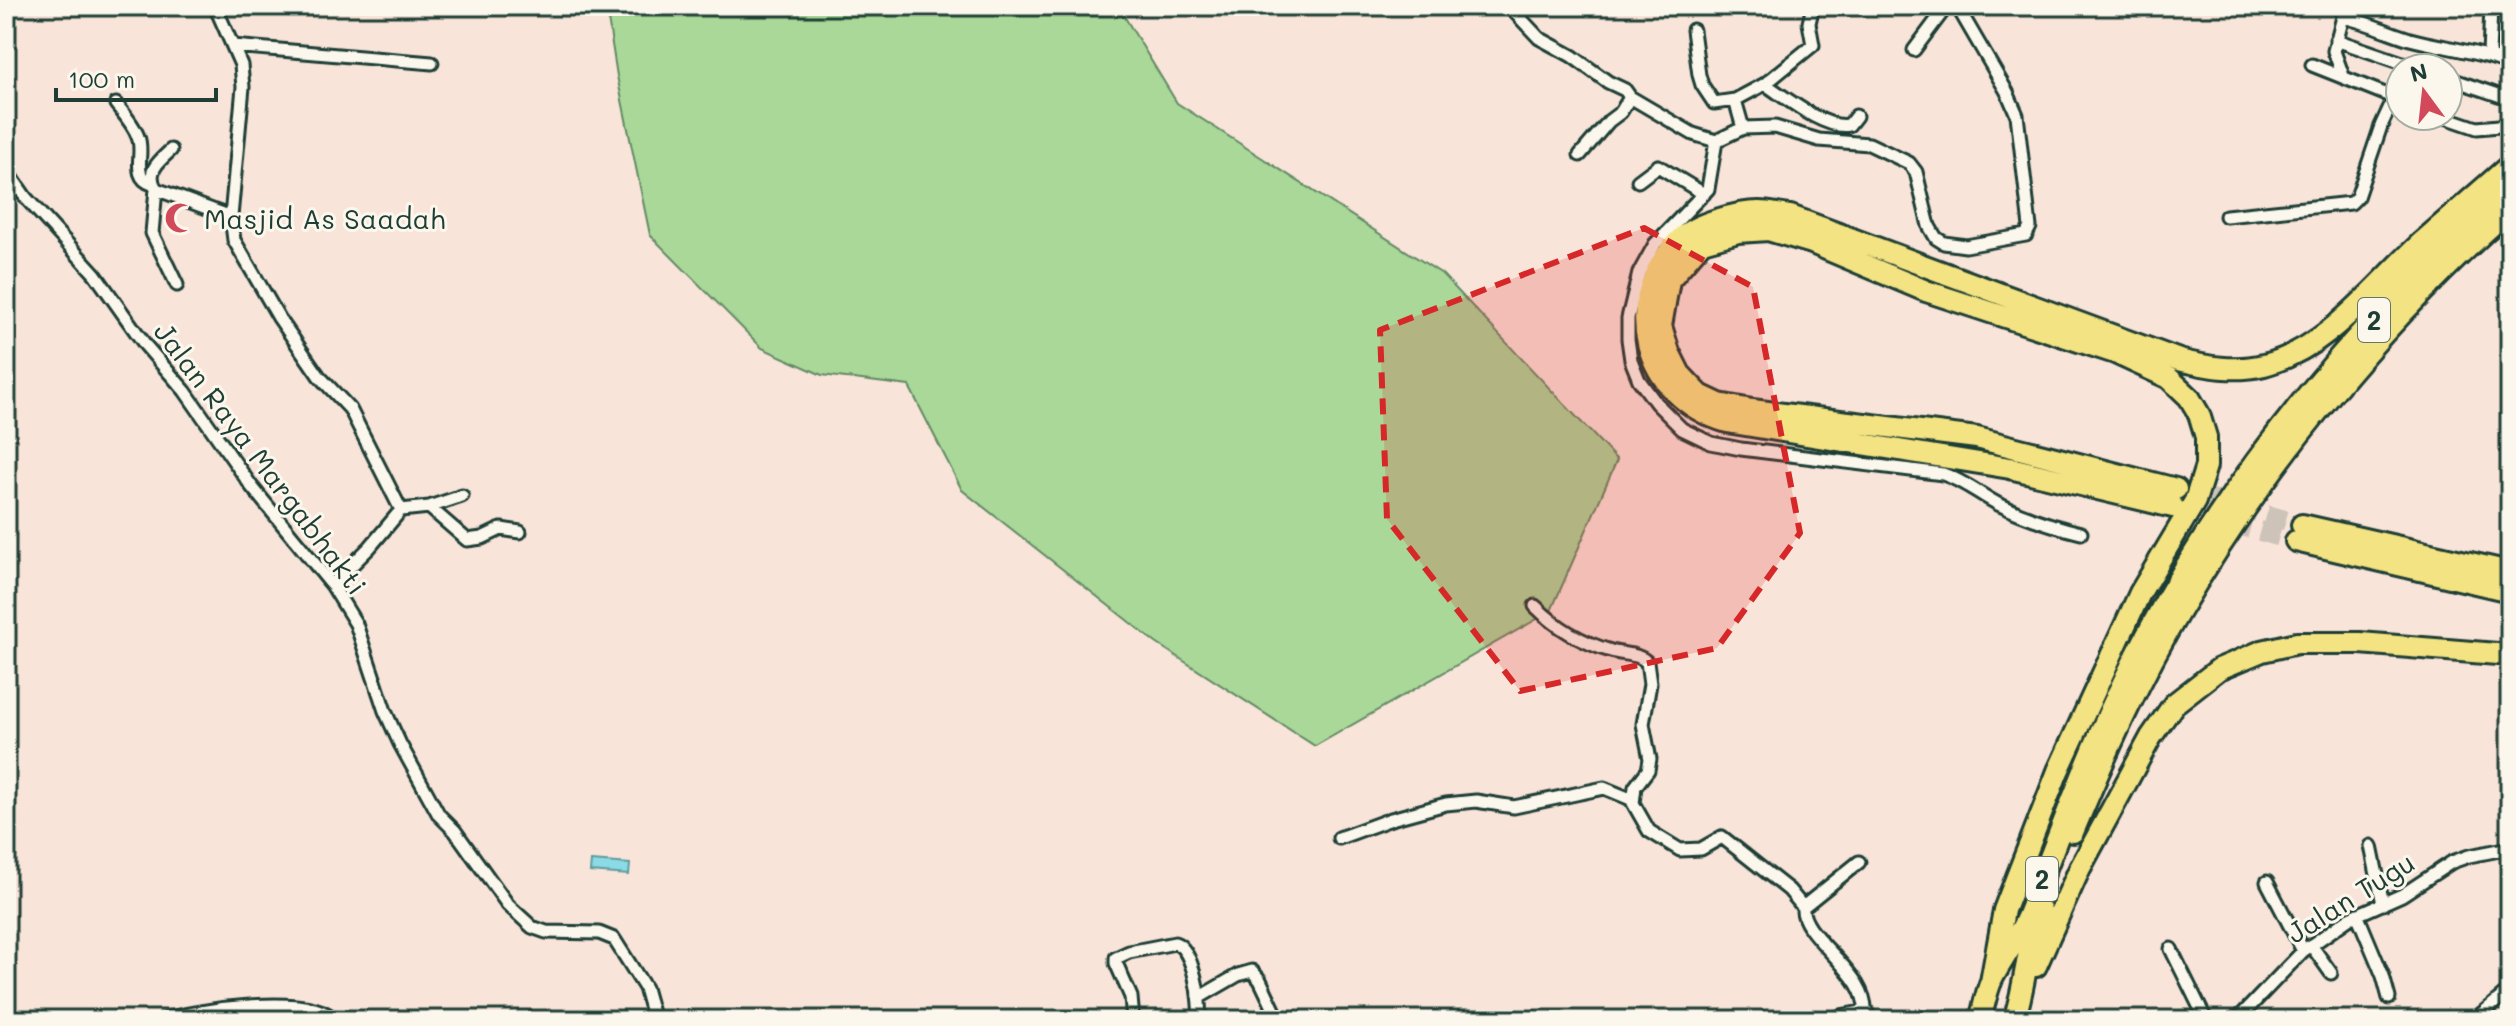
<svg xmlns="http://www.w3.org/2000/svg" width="2516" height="1026" font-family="Mali,sans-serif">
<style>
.green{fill:#a9d898;stroke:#648a66;stroke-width:2}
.water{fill:#8adbe5;stroke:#5f9c9e;stroke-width:2}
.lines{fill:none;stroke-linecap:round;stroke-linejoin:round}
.motorway-tunnel{stroke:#cdc3b8;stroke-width:20;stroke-dasharray:20 10;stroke-linecap:butt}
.minor-casing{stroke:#1f3d34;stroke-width:17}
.motorway-casing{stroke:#1f3d34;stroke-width:26}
.minor{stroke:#fbf7ec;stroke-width:11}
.motorway{stroke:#f4e382;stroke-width:20}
.marked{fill:#d62828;fill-opacity:0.2;stroke:#d62828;stroke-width:6;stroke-dasharray:16 10;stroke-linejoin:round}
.labels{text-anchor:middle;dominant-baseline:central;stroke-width:6;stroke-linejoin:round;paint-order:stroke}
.shield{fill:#fbf7ec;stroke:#61756b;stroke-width:2}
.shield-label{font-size:26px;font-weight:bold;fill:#1f3d34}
.poi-label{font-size:28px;fill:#1f3d34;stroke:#fbf7ec;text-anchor:start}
.street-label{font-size:28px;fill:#1f3d34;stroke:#fbf7ec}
</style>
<rect width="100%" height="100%" fill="#f9e4d9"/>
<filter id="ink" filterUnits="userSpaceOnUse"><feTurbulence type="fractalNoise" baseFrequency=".0125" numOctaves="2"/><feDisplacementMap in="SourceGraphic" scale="16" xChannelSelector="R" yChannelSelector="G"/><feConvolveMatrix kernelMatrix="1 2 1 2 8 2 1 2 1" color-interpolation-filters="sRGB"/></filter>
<g filter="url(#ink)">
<path class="green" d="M 606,6 L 1118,6 L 1177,103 L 1442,274 L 1617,460 L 1551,611 L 1315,746 L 1156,643 L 962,490 L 909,386 L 822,375 L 762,348 L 650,235 L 617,76 Z"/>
<path class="water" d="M 591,861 L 630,864 L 629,875 L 590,872 Z"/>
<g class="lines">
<path class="motorway-tunnel" d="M 2180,490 L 2302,525
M 2173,507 L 2296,541"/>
<g class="minor-casing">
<path id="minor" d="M 215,6 L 241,65 L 243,87 L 231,217 L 234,240 L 279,318 L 319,376 L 350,409 L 401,510 L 370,547 L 332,585
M 1509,6 L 1539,38 L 1572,56 L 1608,82 L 1625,90 L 1630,97 L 1693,134 L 1716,141 L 1743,128 L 1735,100 L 1765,84 L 1813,45 L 1809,23 L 1813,6
M 2341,6 L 2343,17 L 2334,51 L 2343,76
M 2343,17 C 2367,22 2387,32 2410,39 C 2444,48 2478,51 2510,64
M 1693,30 L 1699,75 L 1702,85 L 1714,103 L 1735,100
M 2336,40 L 2417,68
M 233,46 L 432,63
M 1914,50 L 1947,6
M 2489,55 L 2491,6
M 2312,65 L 2400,100
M 2448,78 L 2510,99
M 1765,84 C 1785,97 1825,130 1849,125 L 1856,116
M 116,104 C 124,114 134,125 138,137 C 145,153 130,177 152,184
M 2442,116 L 2477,128 L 2510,125
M 1743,128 L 1775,127 L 1819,140 L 1869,144 L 1909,163 L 1916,172 L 1929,226 L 1936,238 L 1944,243 L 1966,246 L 2026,235 L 2030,227 L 2017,115 L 2007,92 L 1957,6
M 1716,141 L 1708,189 L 1655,244 L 1639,273 L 1628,318 L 1628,339 L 1631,360 L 1639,380 L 1656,403 L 1682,429 L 1711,443 L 1741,449 L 1943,474 C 1964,481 1979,494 1998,504 C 2025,517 2052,526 2081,533
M 171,150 C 159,161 145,172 156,189 L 231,217
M 1580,155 L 1609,121 L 1621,112 L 1630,97
M 6,169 L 26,198 L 95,274 L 146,346 L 185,391 L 252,487 L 332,585 L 356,624 L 385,711 L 400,744 L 439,815 L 455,831 L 508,905 L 532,927 L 546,932 L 599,933 L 614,939 L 645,988 L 654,1020
M 1638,181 L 1658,166 L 1704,194
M 156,189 L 152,233 L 177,285
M 2226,216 L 2351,203 L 2357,197 L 2381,126 L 2394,98
M 429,507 L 467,540 L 482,538 L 501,529 L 520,532
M 401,510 L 429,507 L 462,496
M 1535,606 C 1556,627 1583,643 1611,651 C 1624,655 1637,653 1647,662 L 1650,684 L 1643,724 L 1650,759 L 1648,770 L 1635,787 L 1633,803 L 1649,831 L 1680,850 L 1701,849 L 1722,837 L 1789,890 L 1803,907 C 1799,938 1876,975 1864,1020
M 1339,838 L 1391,819 L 1446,804 L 1476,801 L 1514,807 L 1604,788 L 1633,800
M 2371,846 L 2383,904
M 2267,882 L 2303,951
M 1803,907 L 1859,862
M 2357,914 L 2383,976 L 2389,998
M 2311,945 L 2331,973
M 2171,949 L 2206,1020
M 1200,997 L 1238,975 L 1252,971 L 1260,980 L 1279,1020
M 1840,1016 L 1867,1011
M 164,1020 C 195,1010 313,992 334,1020
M 1133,1020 L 1131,997 L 1116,963 L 1116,958 L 1129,952 L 1175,943 C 1194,949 1201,1002 1199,1020
M 2237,1020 L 2303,951 L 2350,918 L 2402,895 L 2452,862 L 2469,856 L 2510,848
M 2474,1020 L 2510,990"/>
</g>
<g class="motorway-casing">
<path id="motorway" d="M 2173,507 L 2010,468 L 1727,422 C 1642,397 1618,302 1680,239 C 1694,224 1738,212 1759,212 C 1769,212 1780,215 1790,216 L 2179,360 C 2207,367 2235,372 2264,365 C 2328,349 2375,285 2422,242 C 2451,216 2481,191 2510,165
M 2302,525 L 2510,572
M 2296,541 L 2510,591
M 2073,832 C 2105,756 2139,678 2182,607 C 2269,461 2381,322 2510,209
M 2036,966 L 2080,868 L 2151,737 L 2174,704 L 2219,669 L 2262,651 L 2297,643 L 2360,643 L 2510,655
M 1991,982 L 2004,910 L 2058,771 L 2140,593 L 2195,501 L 2206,466 L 2206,437 L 2199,414 L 2189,397 L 2169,378 L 2115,353 L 1926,291 L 1812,243 L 1768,230 L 1738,232 L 1702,242 L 1669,280 L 1661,326 L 1669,352 L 1680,374 L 1700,395 L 1719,404 L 1752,410 L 1977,438 L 2176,489
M 1980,1020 C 1984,1007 1986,992 1992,979 C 2004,956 2021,935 2030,910 C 2066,815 2101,721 2149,631 C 2239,463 2367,311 2510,186
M 2014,1020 C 2026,984 2027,944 2041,910"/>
</g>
<use href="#minor" class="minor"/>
<use href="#motorway" class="motorway"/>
</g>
</g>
<path class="marked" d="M 1644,228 L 1753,287 L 1800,533 L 1717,648 L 1520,691 L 1387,519 L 1380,330 Z"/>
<defs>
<g id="mosque-bare" transform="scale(2.4)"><path d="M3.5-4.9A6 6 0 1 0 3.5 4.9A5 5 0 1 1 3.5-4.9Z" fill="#d1495b" stroke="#fbf7ec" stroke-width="2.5" paint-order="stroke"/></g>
</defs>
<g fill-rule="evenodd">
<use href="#mosque-bare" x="180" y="218"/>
</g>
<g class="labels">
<g class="shield">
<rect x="2358" y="298" width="32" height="44" rx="6"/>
<rect x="2026" y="857" width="32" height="44" rx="6"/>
</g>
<g class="shield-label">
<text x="2374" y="320">2</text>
<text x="2042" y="879">2</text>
</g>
<g class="poi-label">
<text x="204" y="218">Masjid As Saadah</text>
</g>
<g class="street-label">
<text transform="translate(261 458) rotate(53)">Jalan Raya Margabhakti</text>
<text transform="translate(2350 897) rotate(-32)">Jalan Tugu</text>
</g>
</g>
<rect width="2516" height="1026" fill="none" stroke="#fbf7ec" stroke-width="32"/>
<rect x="16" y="16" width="2484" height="994" fill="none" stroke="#1f3d34" stroke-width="3" filter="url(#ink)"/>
<g transform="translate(2424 92) rotate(345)"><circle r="38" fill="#fbf7ec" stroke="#a3ada2" stroke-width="2"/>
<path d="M0-6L14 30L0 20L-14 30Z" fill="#d1495b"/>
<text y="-12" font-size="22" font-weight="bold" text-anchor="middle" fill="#1f3d34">N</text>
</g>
<path d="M56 88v12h160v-12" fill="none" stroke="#1f3d34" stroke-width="4"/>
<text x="68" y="88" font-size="24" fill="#1f3d34" stroke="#fbf7ec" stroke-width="6" paint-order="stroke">100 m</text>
</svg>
